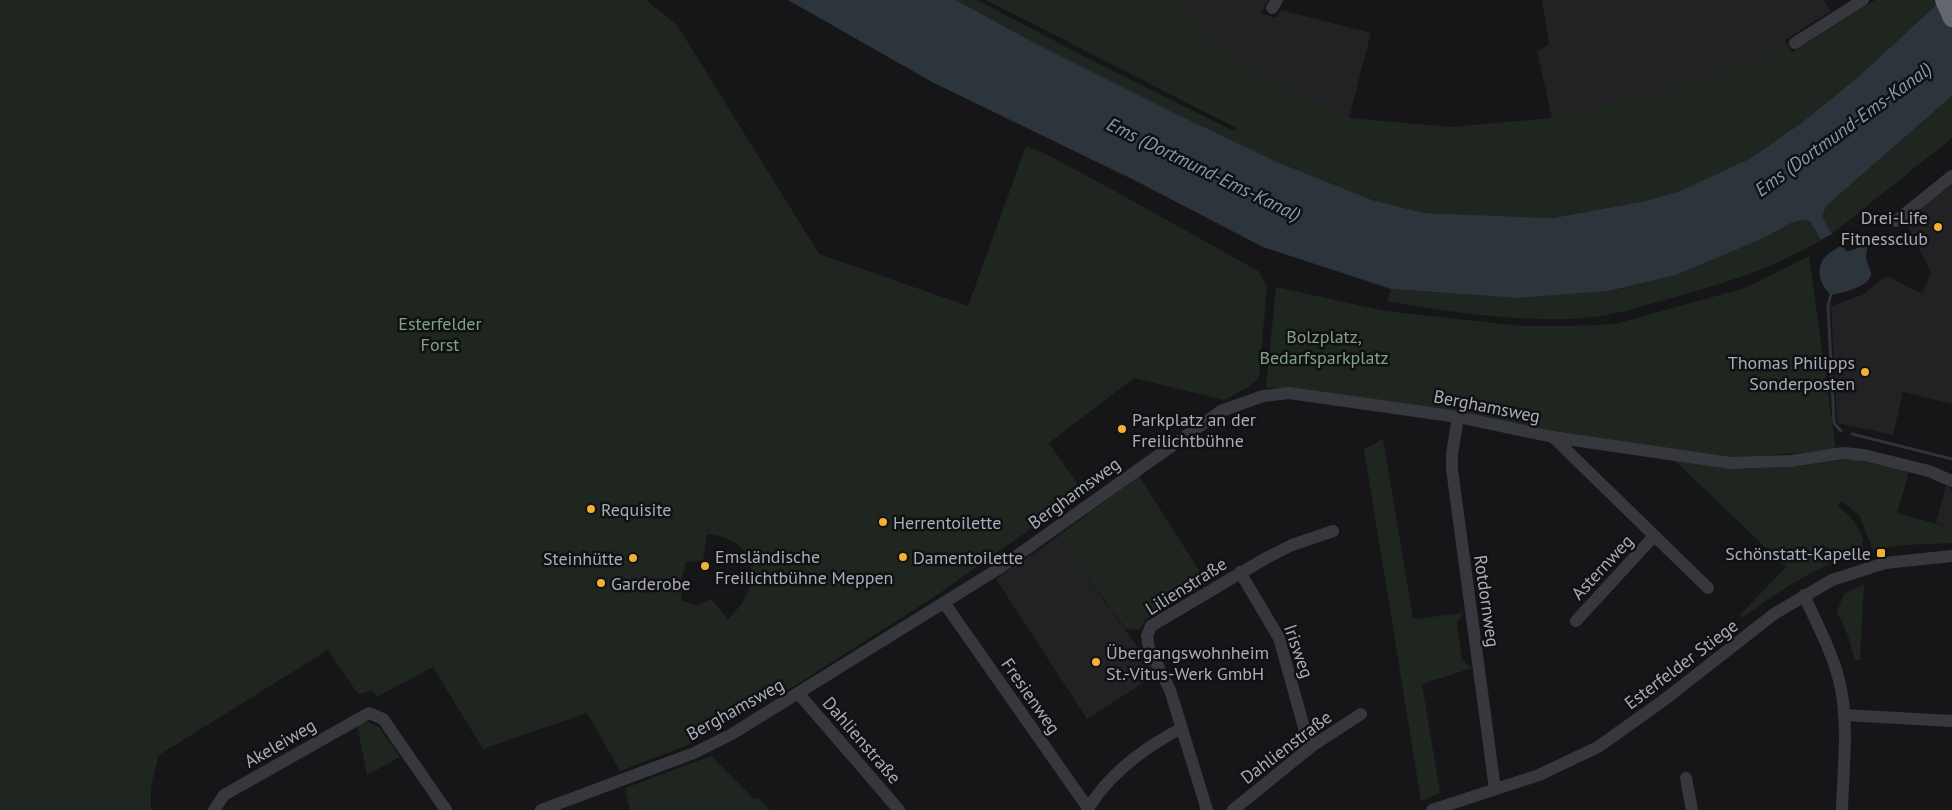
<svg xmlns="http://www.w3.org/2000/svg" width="1952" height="810" font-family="'PT Sans',sans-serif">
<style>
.built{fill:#222225}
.green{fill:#1e261f;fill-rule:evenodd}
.water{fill:#2c353c}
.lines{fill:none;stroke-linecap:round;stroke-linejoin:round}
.stream{stroke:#2c353c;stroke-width:3}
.minor{stroke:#37383d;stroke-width:12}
.highway{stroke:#63666e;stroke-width:18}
.poi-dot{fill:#f2b134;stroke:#111113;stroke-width:2}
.labels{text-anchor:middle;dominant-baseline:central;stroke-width:5;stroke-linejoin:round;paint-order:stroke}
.poi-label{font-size:18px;fill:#a8adb8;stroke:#111113;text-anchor:start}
.park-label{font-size:18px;fill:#7fa381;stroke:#111113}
.street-label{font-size:18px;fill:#a8adb8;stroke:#111113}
.water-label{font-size:19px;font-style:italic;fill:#7f9bb3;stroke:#111113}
</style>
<rect width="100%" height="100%" fill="#161618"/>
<path class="built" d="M 1183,0 L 1268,0 L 1261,13 L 1276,18 L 1281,10 L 1371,33 L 1349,118 L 1252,69 L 1209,40 Z
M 1542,0 L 1824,0 L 1831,11 L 1785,40 L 1788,46 L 1654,92 L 1552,118 L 1537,52 L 1549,44 Z
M 1952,184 L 1952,404 L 1903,392 L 1893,435 L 1837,423 L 1831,306 L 1862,295 L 1887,276 L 1922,294 L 1931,272 L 1908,226 L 1908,219 Z
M 1946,485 L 1952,490 L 1952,528 L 1936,523 Z
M 1058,536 L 1157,674 L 1087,719 L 996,579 Z"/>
<path class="green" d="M 0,0 L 646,0 L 677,25 L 819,254 L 968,306 L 1026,146 L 1044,153 L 1115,191 L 1258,271 L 1267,286 L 1259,378 L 1247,388 L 1224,400 L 1134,378 L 1049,443 L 1083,492 L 937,595 L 793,687 L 688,745 L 620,771 L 587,713 L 483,749 L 433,667 L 377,697 L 372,691 L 358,694 L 328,650 L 159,755 L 151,786 L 151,810 L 0,810 ZM 707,534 C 760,539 764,587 728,619 L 711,599 L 697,605 L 682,601 L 681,580 L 686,562 L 703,560 Z
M 956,0 L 977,0 L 1097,63 L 1234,131 L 1236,128 L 986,0 L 1183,0 L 1209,40 L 1252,69 L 1349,118 L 1451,127 L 1552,118 L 1654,92 L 1788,46 L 1793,52 L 1875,0 L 1934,0 L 1936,5 L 1857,78 L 1800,124 L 1749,159 L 1680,191 L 1645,201 L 1553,218 L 1424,213 L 1372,200 L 1277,162 L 1168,110 L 1029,40 Z
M 1952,96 L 1952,138 L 1832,234 L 1822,216 L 1827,205 Z
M 1803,220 L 1810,221 L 1821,240 C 1770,270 1721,284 1665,300 C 1635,308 1605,318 1572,319 C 1513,321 1446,312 1387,301 L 1391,289 L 1518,298 L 1609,291 L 1676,275 L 1764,238 L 1791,223 Z
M 1809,256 L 1836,450 L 1730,458 L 1555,431 L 1404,404 L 1266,387 L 1276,287 L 1385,311 L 1522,326 L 1574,326 L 1615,324 L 1745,288 Z
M 1383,439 L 1413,619 L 1464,613 L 1457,623 L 1462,660 L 1472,668 L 1422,684 L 1440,793 L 1421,801 L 1364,449 Z
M 1841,460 L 1857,460 L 1909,472 L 1897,513 L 1952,528 L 1952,543 L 1904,545 L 1873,550 L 1859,515 L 1841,501 L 1838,507 C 1852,516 1858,526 1864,542 L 1862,543 L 1864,552 C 1817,565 1781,590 1742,618 L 1739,616 L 1786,567 L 1675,461 L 1731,469 L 1793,467 Z
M 1139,476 L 1207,583 L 1146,619 L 1139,630 L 1125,628 L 1058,536 Z
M 1864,584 L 1860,660 L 1855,660 L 1848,636 L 1837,611 L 1844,594 Z
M 364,721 L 378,726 L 400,757 L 367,775 L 357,724 Z
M 711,756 L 754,799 L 759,799 L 770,810 L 630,810 L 625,788 Z"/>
<path class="water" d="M 788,0 L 956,0 L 1029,40 L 1168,110 L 1277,162 L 1372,200 L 1424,213 L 1553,218 L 1645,201 L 1680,191 L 1749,159 L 1800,124 L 1857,78 L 1936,5 L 1945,0 L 1952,0 L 1952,96 L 1827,205 L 1822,216 L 1832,234 L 1821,240 L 1810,221 L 1803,220 L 1791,223 L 1764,238 L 1676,275 L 1609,291 L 1518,298 L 1391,289 L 1263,247 L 1134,180 L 932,82 Z
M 1866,243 C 1868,248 1866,252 1866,258 C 1867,263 1870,268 1871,273 C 1871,287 1843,292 1832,295 C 1820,288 1815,268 1825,257 C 1829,252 1836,249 1841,246 L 1847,251 L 1853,250 Z"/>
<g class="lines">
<path class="stream" d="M 1832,290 L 1828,306 L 1834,423 L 1841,431
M 1852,434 L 1952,459"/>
<path class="minor" d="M 1272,8 L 1277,0
M 1795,43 L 1863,0
M 1896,221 L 1952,176
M 1458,417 L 1452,454 L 1452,469 L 1495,789
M 1553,437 L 1708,588
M 1240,572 L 1279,638 L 1305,731 L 1312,746
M 1804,595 C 1818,627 1837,660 1842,695 C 1848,732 1843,772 1842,810
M 945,604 L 1088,808
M 1576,621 L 1654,536
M 798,693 L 899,810
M 1844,715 L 1952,721
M 1686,778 L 1692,810
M 214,810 L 224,795 L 369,713 L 383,719 L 446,810
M 541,810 L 694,753 L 732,734 L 998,569 L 1221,411 L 1263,396 L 1289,393 L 1458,417 L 1553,437 L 1730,463 L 1791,461 L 1843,453 L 1864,455 L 1929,471 L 1952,481
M 1087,810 C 1109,774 1145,747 1182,728
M 1207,810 L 1170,690 L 1149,648 L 1147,636 L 1151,626 L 1266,558 L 1292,545 L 1333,531
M 1233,810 L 1312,746 L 1361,714
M 1432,810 L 1539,775 L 1598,747 L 1664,700 L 1774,614 L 1832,580 L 1885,563 L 1952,556"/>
<path class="highway" d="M 1944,0 L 1952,18"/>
</g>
<g class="poi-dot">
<circle cx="1938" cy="227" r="5"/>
<circle cx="1865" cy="372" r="5"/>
<circle cx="1122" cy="429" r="5"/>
<circle cx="591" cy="509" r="5"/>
<circle cx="883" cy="522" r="5"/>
<rect x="1876" y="548" width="10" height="10" rx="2.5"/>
<circle cx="903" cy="557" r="5"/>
<circle cx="633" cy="558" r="5"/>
<circle cx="705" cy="566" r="5"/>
<circle cx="601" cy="583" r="5"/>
<circle cx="1096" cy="662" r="5"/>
</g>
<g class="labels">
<g class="poi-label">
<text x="1928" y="217" text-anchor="end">Drei-Life<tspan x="1928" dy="21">Fitnessclub</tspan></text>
<text x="1855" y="362" text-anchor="end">Thomas Philipps<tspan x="1855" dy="21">Sonderposten</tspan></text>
<text x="1132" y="419">Parkplatz an der<tspan x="1132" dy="21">Freilichtbühne</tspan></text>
<text x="601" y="509">Requisite</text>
<text x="893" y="522">Herrentoilette</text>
<text x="1871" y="553" text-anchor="end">Schönstatt-Kapelle</text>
<text x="715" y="556">Emsländische<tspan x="715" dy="21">Freilichtbühne Meppen</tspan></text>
<text x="913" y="557">Damentoilette</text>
<text x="623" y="558" text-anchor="end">Steinhütte</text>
<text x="611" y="583">Garderobe</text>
<text x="1106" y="652">Übergangswohnheim<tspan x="1106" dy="21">St.-Vitus-Werk GmbH</tspan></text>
</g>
<g class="park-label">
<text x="440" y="323">Esterfelder<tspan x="440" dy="21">Forst</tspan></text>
<text x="1324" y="336">Bolzplatz,<tspan x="1324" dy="21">Bedarfsparkplatz</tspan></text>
</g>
<g class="street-label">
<text transform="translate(1487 406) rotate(11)">Berghamsweg</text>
<text transform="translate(1074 493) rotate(-36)">Berghamsweg</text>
<text transform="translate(1602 567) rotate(-47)">Asternweg</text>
<text transform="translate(1186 586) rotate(-32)">Lilienstraße</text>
<text transform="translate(1487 601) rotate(82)">Rotdornweg</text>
<text transform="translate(1299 651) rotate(71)">Irisweg</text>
<text transform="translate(1681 664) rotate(-37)">Esterfelder Stiege</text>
<text transform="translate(1031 696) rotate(55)">Fresienweg</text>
<text transform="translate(735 709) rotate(-29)">Berghamsweg</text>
<text transform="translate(862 740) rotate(49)">Dahlienstraße</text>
<text transform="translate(280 743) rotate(-30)">Akeleiweg</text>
<text transform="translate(1286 747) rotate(-37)">Dahlienstraße</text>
</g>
<g class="water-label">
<text transform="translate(1843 129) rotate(-36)">Ems (Dortmund-Ems-Kanal)</text>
<text transform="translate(1204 169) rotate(26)">Ems (Dortmund-Ems-Kanal)</text>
</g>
</g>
</svg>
